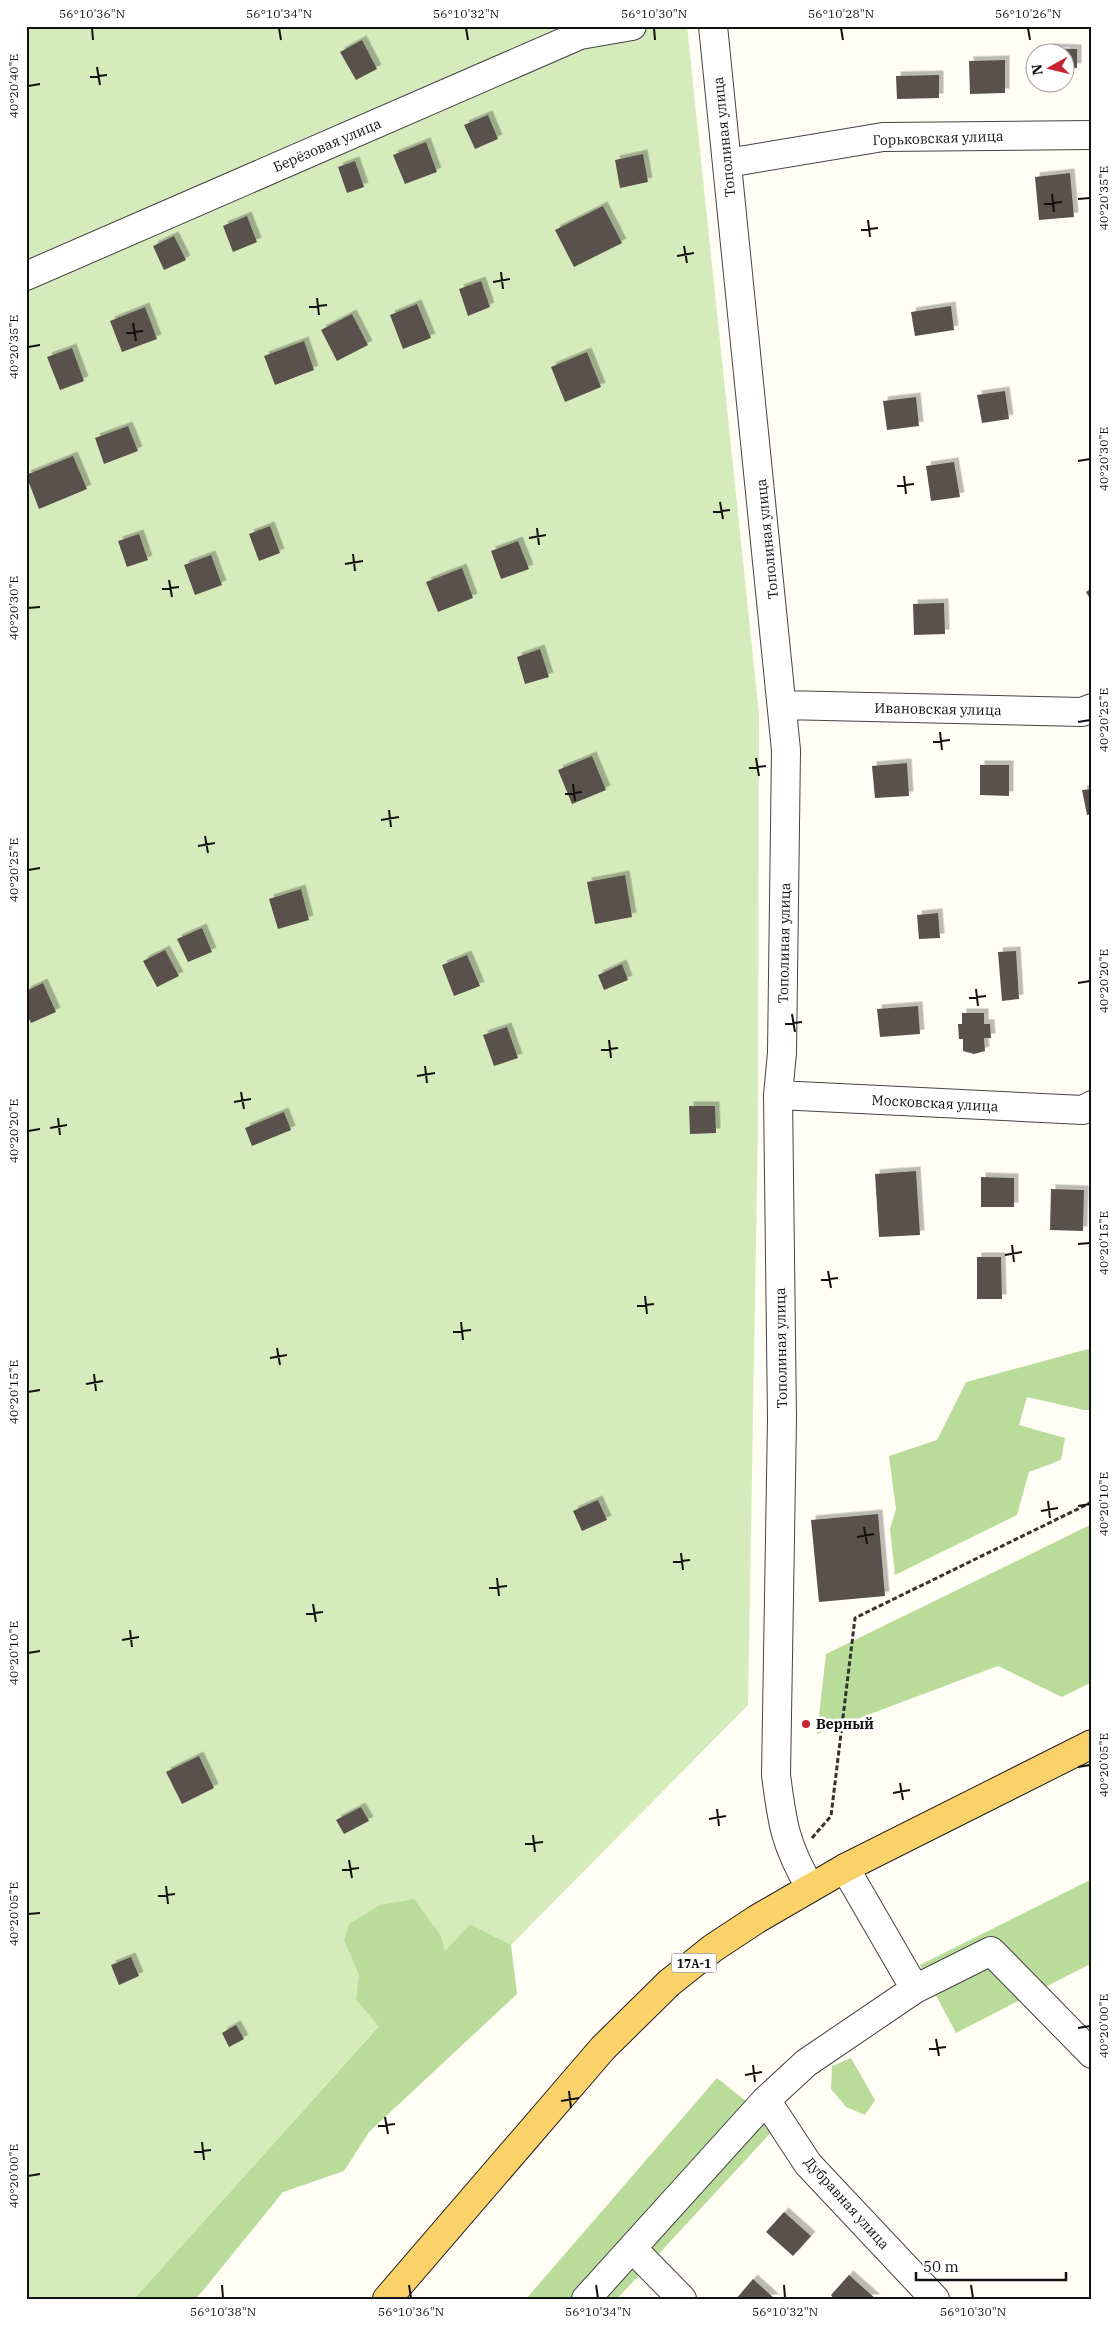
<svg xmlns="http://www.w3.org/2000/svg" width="1118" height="2325" font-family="'IBM Plex Serif',serif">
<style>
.green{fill:#d6ebbc}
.forest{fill:#badc9b}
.building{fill:#5a514d;filter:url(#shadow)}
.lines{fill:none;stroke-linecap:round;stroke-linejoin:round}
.minor-casing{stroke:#444;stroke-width:30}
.major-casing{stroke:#222;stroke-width:30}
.path{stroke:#333;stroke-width:3;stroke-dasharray:5 2.5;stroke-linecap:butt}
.minor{stroke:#fff;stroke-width:28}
.major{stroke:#fad269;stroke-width:28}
.ticks{fill:none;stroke:#111;stroke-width:2}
.poi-dot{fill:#c52431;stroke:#fff;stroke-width:2}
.labels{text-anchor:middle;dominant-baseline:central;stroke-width:5;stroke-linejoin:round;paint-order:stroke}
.shield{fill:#fff;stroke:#585858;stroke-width:1}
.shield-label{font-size:12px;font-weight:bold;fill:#111}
.street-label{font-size:14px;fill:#111;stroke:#fff}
.poi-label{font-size:14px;font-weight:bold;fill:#111;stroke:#fff;text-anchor:start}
.neatline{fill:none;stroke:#111;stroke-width:2}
.ticks-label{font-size:12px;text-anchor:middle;fill:#111}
</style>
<defs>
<filter id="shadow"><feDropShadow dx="4.5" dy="-4.5" stdDeviation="0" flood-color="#0004"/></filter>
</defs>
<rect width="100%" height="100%" fill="#fffdf4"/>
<path class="green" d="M 26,26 L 687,26 L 759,714 L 758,1126 L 748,1705 L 511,1945 L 470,1924 L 134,2299 L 26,2299 Z"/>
<path class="forest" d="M 1092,1348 L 1092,1410 L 1084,1410 L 1027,1397 L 1019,1425 L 1065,1438 L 1061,1460 L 1029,1472 L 1017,1515 L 895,1575 L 890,1529 L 896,1509 L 889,1456 L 937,1440 L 966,1382 Z
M 1092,1524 L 1092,1682 L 1062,1697 L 998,1666 L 817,1734 L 826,1654 Z
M 1092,1879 L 1092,1963 L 956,2033 L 920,1965 Z
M 414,1899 L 441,1936 L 445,1951 L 470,1924 L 511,1945 L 517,1994 L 369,2132 L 344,2171 L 283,2192 L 196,2299 L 134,2299 L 379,2026 L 356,2000 L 359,1975 L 344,1940 L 349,1924 L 380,1905 Z
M 851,2058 L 875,2100 L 865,2115 L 846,2107 L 831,2089 L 832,2066 Z
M 717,2078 L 777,2126 L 617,2299 L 526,2299 Z"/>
<path class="building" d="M 362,40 L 377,69 L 356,80 L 340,52 Z
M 1048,48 L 1077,49 L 1077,68 L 1066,67 L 1066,52 L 1048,52 Z
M 1005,60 L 1005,93 L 970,94 L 969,61 Z
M 939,75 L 939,98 L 897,99 L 896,76 Z
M 488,115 L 498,139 L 475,149 L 464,125 Z
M 426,142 L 437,172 L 405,184 L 393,155 Z
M 643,154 L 648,182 L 620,188 L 615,160 Z
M 355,161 L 364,187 L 347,193 L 338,167 Z
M 1070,173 L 1074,217 L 1039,220 L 1035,177 Z
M 603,206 L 622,243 L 574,267 L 555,230 Z
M 247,216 L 257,242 L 233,252 L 223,226 Z
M 174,236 L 186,260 L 164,270 L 153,246 Z
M 481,281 L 490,307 L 468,316 L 459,289 Z
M 417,304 L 431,338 L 403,349 L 390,315 Z
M 951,306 L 954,330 L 915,336 L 911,312 Z
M 145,307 L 157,339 L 122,352 L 110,321 Z
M 352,314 L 368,345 L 337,361 L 321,330 Z
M 304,341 L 314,370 L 275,385 L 264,356 Z
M 72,348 L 84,381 L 60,390 L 47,357 Z
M 587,352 L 601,387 L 565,402 L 551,367 Z
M 1005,391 L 1009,419 L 982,423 L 977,395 Z
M 916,397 L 919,426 L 887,430 L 883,401 Z
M 128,426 L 138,451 L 104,464 L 95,438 Z
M 73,456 L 87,489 L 39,509 L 26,475 Z
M 954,462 L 960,497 L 931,501 L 926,466 Z
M 270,526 L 280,553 L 259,561 L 249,534 Z
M 139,534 L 148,560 L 127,567 L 118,541 Z
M 518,541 L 529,569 L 501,579 L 491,551 Z
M 211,555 L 222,585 L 195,595 L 184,565 Z
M 462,568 L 473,598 L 438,612 L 426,582 Z
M 1092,588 L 1092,602 L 1086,592 Z
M 944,603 L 945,634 L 914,635 L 913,604 Z
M 540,649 L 549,677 L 525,684 L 517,657 Z
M 592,756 L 606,790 L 572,804 L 558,770 Z
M 907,763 L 909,796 L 875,798 L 872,766 Z
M 980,765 L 1009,765 L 1009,796 L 980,795 Z
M 1092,789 L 1092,814 L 1087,815 L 1082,790 Z
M 625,875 L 632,917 L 595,924 L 587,882 Z
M 301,889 L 309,920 L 278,929 L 269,899 Z
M 938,913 L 940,938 L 919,939 L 917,915 Z
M 202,928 L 212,952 L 188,962 L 177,939 Z
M 165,950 L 179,976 L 157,987 L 143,961 Z
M 1016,951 L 1019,999 L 1002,1001 L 998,952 Z
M 467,955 L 480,986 L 454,996 L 442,965 Z
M 622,964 L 628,980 L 604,990 L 598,975 Z
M 43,983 L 56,1012 L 31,1023 L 26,1013 L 26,991 Z
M 918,1006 L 920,1034 L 880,1037 L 877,1009 Z
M 962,1013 L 984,1013 L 984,1024 L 990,1024 L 991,1038 L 984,1038 L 985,1051 L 974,1054 L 963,1051 L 963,1039 L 959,1039 L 958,1024 L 962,1024 Z
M 507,1027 L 518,1058 L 494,1066 L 483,1035 Z
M 689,1106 L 715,1106 L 716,1133 L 690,1134 Z
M 284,1112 L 291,1130 L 252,1146 L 245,1128 Z
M 916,1171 L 920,1235 L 879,1237 L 875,1174 Z
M 981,1177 L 1014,1178 L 1014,1207 L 981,1207 Z
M 1051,1189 L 1084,1190 L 1083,1231 L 1050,1230 Z
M 977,1257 L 1001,1257 L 1002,1299 L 977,1299 Z
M 598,1500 L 607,1520 L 582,1531 L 573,1511 Z
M 878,1514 L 885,1596 L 819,1602 L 811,1520 Z
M 199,1756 L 214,1788 L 182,1804 L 166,1772 Z
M 361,1807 L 369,1821 L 344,1834 L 336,1820 Z
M 131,1957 L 139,1976 L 119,1985 L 111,1965 Z
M 236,2025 L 244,2039 L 229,2047 L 222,2033 Z
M 784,2212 L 811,2236 L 793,2256 L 766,2232 Z
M 849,2275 L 876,2299 L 834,2299 L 831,2295 Z
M 753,2279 L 775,2299 L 736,2299 Z"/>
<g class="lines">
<g class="minor-casing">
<path id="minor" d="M 713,26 L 786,750 L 782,1053 L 778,1095 L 782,1419 L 776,1775 C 782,1822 785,1845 810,1887
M 727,163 L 883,137 L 1092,135
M 26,276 L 580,35 L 632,26
M 783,705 L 1082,712 L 1092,708
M 778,1095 L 1083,1110 L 1092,1105
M 915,1989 L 991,1951 L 1092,2054
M 766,2100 L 808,2164 L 935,2299
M 632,2248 L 682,2299
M 586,2299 L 766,2100 L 806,2063 L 915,1989 L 845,1868"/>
</g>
<g class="major-casing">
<path id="major" d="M 387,2299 L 603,2048 L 669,1983 L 713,1948 L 757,1919 L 845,1868 L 1092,1744"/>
</g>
<path class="path" d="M 812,1838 L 831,1816 L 855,1618 L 1092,1502"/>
<use href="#minor" class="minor"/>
<use href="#major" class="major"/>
</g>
<path class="ticks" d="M 92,28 L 93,40M 279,28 L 281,40M 466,28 L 468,40M 654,28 L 655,40M 841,28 L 843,40M 1028,28 L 1030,40M 97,67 L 100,85M 90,77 L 107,75M 28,86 L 40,84M 1052,194 L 1054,212M 1078,199 L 1090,198M 1044,204 L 1062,202M 868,220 L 870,237M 861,230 L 878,228M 684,246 L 687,263M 677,256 L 694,253M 501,272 L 503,289M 493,282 L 510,279M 317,298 L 319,315M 309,307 L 327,305M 133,323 L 136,341M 126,333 L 143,331M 28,347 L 40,345M 1078,461 L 1090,459M 904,476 L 906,494M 897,486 L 914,484M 720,502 L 723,519M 713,512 L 730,510M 537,528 L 539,545M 529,538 L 546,535M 353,554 L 355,571M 345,564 L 363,561M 169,580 L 172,597M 162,589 L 179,587M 28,608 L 40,607M 1078,722 L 1090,720M 940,732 L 942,750M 933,742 L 950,740M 756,758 L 759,776M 749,768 L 766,766M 573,784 L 575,801M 565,794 L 582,792M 389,810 L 391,827M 381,820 L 399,817M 205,836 L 208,853M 198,846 L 215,843M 28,870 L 40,868M 1078,983 L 1090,981M 976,989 L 978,1006M 969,998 L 986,996M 792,1014 L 795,1032M 785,1024 L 802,1022M 609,1040 L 611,1058M 601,1050 L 618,1048M 425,1066 L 427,1083M 417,1076 L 435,1073M 241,1092 L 244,1109M 234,1102 L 251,1099M 58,1118 L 60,1135M 50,1128 L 67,1125M 28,1131 L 40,1129M 1078,1244 L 1090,1243M 1012,1245 L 1014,1262M 1005,1255 L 1022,1252M 828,1271 L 831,1288M 821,1280 L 838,1278M 645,1296 L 647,1314M 637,1306 L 654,1304M 461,1322 L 463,1340M 453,1332 L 471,1330M 277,1348 L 280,1365M 270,1358 L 287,1355M 94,1374 L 96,1391M 86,1384 L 103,1381M 28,1392 L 40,1390M 1048,1501 L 1050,1518M 1078,1506 L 1090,1504M 1041,1511 L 1058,1508M 864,1527 L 867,1544M 857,1537 L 874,1534M 681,1553 L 683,1570M 673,1562 L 690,1560M 497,1578 L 499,1596M 489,1588 L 507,1586M 313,1604 L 316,1622M 306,1614 L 323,1612M 130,1630 L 132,1647M 122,1640 L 139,1637M 28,1653 L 40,1651M 1078,1767 L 1090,1765M 900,1783 L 903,1800M 893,1793 L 910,1790M 717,1809 L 719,1826M 709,1819 L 726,1816M 533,1835 L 535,1852M 525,1844 L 543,1842M 349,1860 L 352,1878M 342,1870 L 359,1868M 166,1886 L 168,1904M 158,1896 L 175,1894M 28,1914 L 40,1913M 1078,2028 L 1090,2026M 936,2039 L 939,2056M 929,2049 L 946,2047M 753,2065 L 755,2082M 745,2075 L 762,2072M 569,2091 L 571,2108M 561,2101 L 579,2098M 385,2117 L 388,2134M 378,2126 L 395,2124M 202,2142 L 204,2160M 194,2152 L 211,2150M 28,2176 L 40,2174M 222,2285 L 223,2298M 409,2285 L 411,2298M 596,2285 L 598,2298M 784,2285 L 785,2298M 971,2285 L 973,2298"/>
<circle class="poi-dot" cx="806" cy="1724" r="5"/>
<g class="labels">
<rect class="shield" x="671.5" y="1953.5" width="45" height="19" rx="4"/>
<g class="shield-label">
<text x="694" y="1963">17А-1</text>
</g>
<g class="street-label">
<text transform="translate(724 137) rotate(-96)">Тополиная улица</text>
<text transform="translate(938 138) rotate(-2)">Горьковская улица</text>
<text transform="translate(327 145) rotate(-23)">Берёзовая улица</text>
<text transform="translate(767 539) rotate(-96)">Тополиная улица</text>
<text transform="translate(938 709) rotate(1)">Ивановская улица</text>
<text transform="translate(784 943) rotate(-89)">Тополиная улица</text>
<text transform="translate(935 1103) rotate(3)">Московская улица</text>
<text transform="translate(781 1348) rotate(-91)">Тополиная улица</text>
<text transform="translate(847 2203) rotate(48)">Дубравная улица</text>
</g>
<g class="poi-label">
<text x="816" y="1724">Верный</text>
</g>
</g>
<rect width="1118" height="2325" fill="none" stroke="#ffffff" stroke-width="55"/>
<g transform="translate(1050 68) rotate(262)"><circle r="24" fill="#ffffff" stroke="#a0a0a0"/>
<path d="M0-4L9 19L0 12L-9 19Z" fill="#c52431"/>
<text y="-8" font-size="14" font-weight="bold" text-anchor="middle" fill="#111111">N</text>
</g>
<path d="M916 2272v8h150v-8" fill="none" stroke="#111111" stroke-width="2.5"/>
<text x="923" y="2272" font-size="15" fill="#111111" stroke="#ffffff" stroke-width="4" paint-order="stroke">50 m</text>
<rect x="28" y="28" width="1062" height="2270" class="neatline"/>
<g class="ticks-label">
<text x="92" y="18">56°10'36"N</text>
<text x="279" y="18">56°10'34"N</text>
<text x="466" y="18">56°10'32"N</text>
<text x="654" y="18">56°10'30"N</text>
<text x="841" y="18">56°10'28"N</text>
<text x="1028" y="18">56°10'26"N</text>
<text transform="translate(14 86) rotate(-90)" y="4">40°20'40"E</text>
<text transform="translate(1104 198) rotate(-90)" y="4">40°20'35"E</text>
<text transform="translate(14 347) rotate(-90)" y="4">40°20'35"E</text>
<text transform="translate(1104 459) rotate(-90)" y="4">40°20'30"E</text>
<text transform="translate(14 608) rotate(-90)" y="4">40°20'30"E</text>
<text transform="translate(1104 720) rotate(-90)" y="4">40°20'25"E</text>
<text transform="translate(14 870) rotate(-90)" y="4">40°20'25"E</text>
<text transform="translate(1104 981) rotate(-90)" y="4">40°20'20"E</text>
<text transform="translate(14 1131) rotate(-90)" y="4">40°20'20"E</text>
<text transform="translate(1104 1243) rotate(-90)" y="4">40°20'15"E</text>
<text transform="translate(14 1392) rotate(-90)" y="4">40°20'15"E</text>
<text transform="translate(1104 1504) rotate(-90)" y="4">40°20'10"E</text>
<text transform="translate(14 1653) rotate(-90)" y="4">40°20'10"E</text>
<text transform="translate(1104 1765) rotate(-90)" y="4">40°20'05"E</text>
<text transform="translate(14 1914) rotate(-90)" y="4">40°20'05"E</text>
<text transform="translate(1104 2026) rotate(-90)" y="4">40°20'00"E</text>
<text transform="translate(14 2176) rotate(-90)" y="4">40°20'00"E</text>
<text x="223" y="2316">56°10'38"N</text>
<text x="411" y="2316">56°10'36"N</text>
<text x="598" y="2316">56°10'34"N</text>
<text x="785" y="2316">56°10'32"N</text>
<text x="973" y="2316">56°10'30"N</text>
</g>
</svg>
